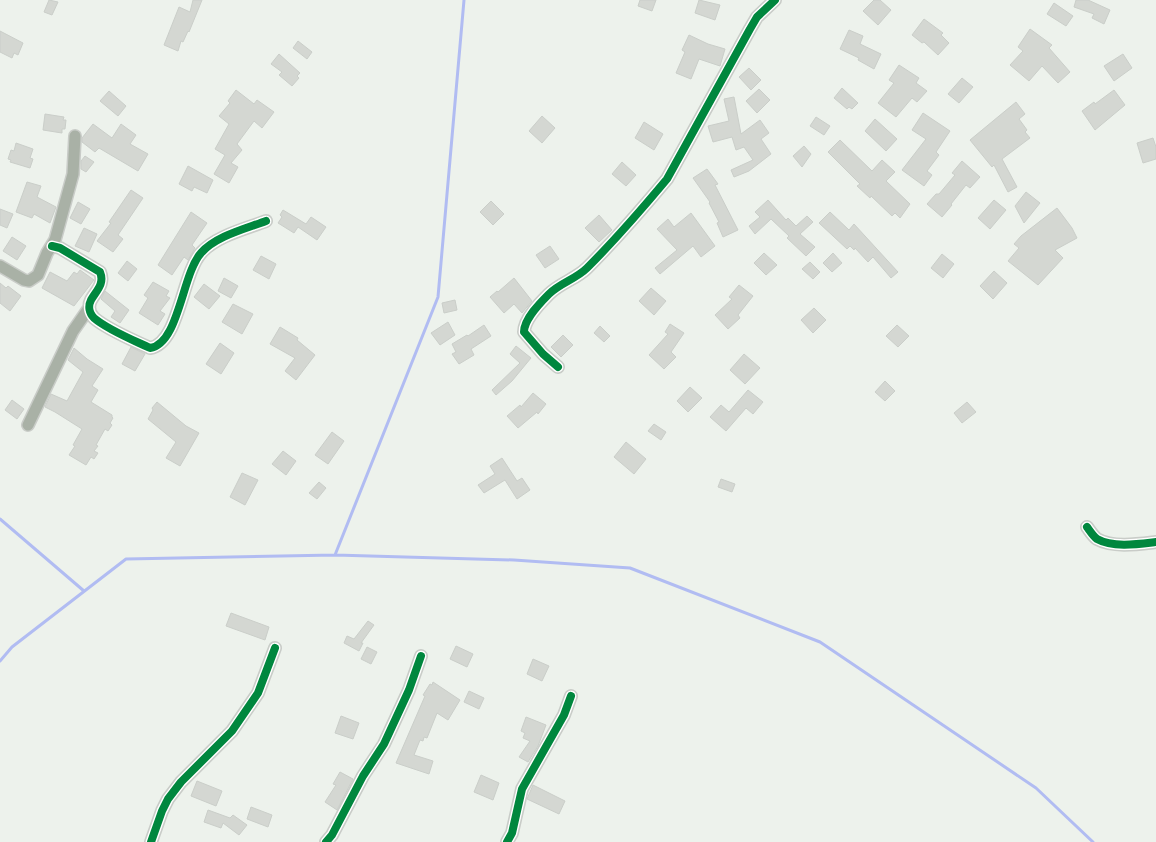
<svg xmlns="http://www.w3.org/2000/svg" width="1156" height="842" font-family="'Titillium Web',sans-serif">
<style>
.lines{fill:none;stroke-linecap:round;stroke-linejoin:round}
.stream{stroke:#b1bcf2;stroke-width:3}
.building{fill:#d4d7d2;stroke:#cacec9}
.minor-casing{stroke:#c9ccc8;stroke-width:14}
.minor{stroke:#a9b1a6;stroke-width:11}
.cycleway-casing{stroke:#fff;stroke-width:11}
.cycleway{stroke:#00873e;stroke-width:8}
</style>
<rect width="100%" height="100%" fill="#edf2ec"/>
<g class="lines">
<path class="stream" d="M 0,519 L 84,591
M 335,555 L 438,297 L 464,0
M 0,661 L 12,647 L 126,559 L 335,555 L 514,560 L 630,568 L 820,642 L 1036,788 L 1093,842"/>
</g>
<path class="building" d="M 49,0 L 58,2 L 52,15 L 44,12 Z
M 193,0 L 202,0 L 189,32 L 188,31 L 183,42 L 181,41 L 178,51 L 164,45 L 179,7 L 190,12 Z
M 640,0 L 656,0 L 652,11 L 638,6 Z
M 699,0 L 720,5 L 715,20 L 695,13 Z
M 874,0 L 880,0 L 891,10 L 878,25 L 863,11 Z
M 1076,0 L 1088,0 L 1110,10 L 1104,24 L 1092,18 L 1094,14 L 1074,7 Z
M 1054,3 L 1073,16 L 1066,26 L 1047,14 Z
M 924,19 L 943,33 L 941,35 L 949,43 L 938,55 L 924,42 L 922,43 L 912,35 Z
M 1030,29 L 1052,45 L 1049,48 L 1070,72 L 1058,83 L 1042,66 L 1029,81 L 1010,65 L 1023,51 L 1018,47 Z
M 849,30 L 863,36 L 860,44 L 881,54 L 874,69 L 858,60 L 859,58 L 840,49 Z
M 0,31 L 23,43 L 18,55 L 14,53 L 12,58 L 0,52 Z
M 689,35 L 708,44 L 725,49 L 720,66 L 699,59 L 691,79 L 676,73 L 685,52 L 682,50 Z
M 298,41 L 312,52 L 307,59 L 293,48 Z
M 279,54 L 300,73 L 297,76 L 299,78 L 292,86 L 279,75 L 282,72 L 271,64 Z
M 1123,54 L 1132,68 L 1114,81 L 1104,66 Z
M 899,65 L 919,78 L 916,83 L 927,91 L 917,102 L 912,98 L 896,117 L 878,103 L 894,83 L 889,80 Z
M 749,68 L 761,80 L 751,90 L 739,77 Z
M 962,78 L 973,87 L 959,103 L 948,94 Z
M 842,88 L 858,103 L 852,109 L 849,107 L 847,109 L 834,98 Z
M 759,89 L 770,100 L 757,113 L 746,101 Z
M 236,90 L 254,104 L 257,100 L 274,112 L 262,128 L 254,121 L 237,144 L 242,150 L 231,163 L 238,167 L 229,183 L 214,174 L 225,155 L 215,149 L 229,124 L 219,116 L 230,103 L 228,101 Z
M 1114,90 L 1125,105 L 1095,130 L 1082,111 L 1094,102 L 1095,104 Z
M 109,91 L 126,106 L 118,116 L 100,101 Z
M 734,97 L 741,134 L 760,120 L 769,133 L 761,139 L 771,154 L 749,171 L 734,177 L 731,170 L 753,160 L 744,147 L 736,150 L 732,137 L 713,142 L 708,126 L 729,121 L 724,99 Z
M 1016,102 L 1025,114 L 1019,119 L 1027,130 L 1025,132 L 1030,138 L 1002,159 L 1017,187 L 1008,192 L 994,165 L 992,167 L 970,140 Z
M 923,113 L 950,131 L 936,152 L 939,155 L 927,171 L 932,175 L 924,186 L 902,170 L 926,139 L 912,130 Z
M 45,114 L 64,117 L 63,120 L 66,120 L 65,129 L 62,129 L 62,133 L 43,130 Z
M 542,116 L 555,128 L 542,143 L 529,131 Z
M 816,117 L 830,126 L 824,135 L 810,126 Z
M 875,119 L 897,139 L 886,151 L 865,131 Z
M 644,122 L 663,134 L 654,150 L 635,138 Z
M 93,124 L 112,138 L 121,124 L 136,135 L 130,144 L 148,154 L 138,171 L 99,148 L 95,152 L 82,142 L 82,138 Z
M 1153,138 L 1156,147 L 1156,159 L 1143,163 L 1137,143 Z
M 840,140 L 872,171 L 882,160 L 895,172 L 886,181 L 910,204 L 900,218 L 895,213 L 892,216 L 871,196 L 870,198 L 857,186 L 860,184 L 828,152 Z
M 16,143 L 33,149 L 30,158 L 33,159 L 30,168 L 10,162 L 11,160 L 8,159 L 11,150 L 14,151 Z
M 804,146 L 811,154 L 802,167 L 793,156 Z
M 85,156 L 94,162 L 86,172 L 81,169 L 81,161 Z
M 962,161 L 980,177 L 970,188 L 966,185 L 951,204 L 952,205 L 942,217 L 927,204 L 936,194 L 939,194 L 955,175 L 952,173 Z
M 622,162 L 636,175 L 626,186 L 612,174 Z
M 188,166 L 213,180 L 207,193 L 194,187 L 192,191 L 179,184 Z
M 707,169 L 718,184 L 715,185 L 738,230 L 723,237 L 717,223 L 719,222 L 709,203 L 710,202 L 693,178 Z
M 27,182 L 41,186 L 37,197 L 56,207 L 50,223 L 34,214 L 32,218 L 16,212 Z
M 131,190 L 143,198 L 118,235 L 123,239 L 113,252 L 97,241 L 111,223 L 109,222 Z
M 1026,192 L 1040,203 L 1024,223 L 1015,206 Z
M 768,200 L 786,220 L 788,218 L 796,226 L 807,216 L 813,222 L 800,234 L 815,247 L 806,256 L 787,238 L 789,236 L 771,219 L 755,234 L 749,226 L 760,217 L 755,212 Z
M 994,200 L 1006,210 L 990,229 L 978,218 Z
M 491,201 L 504,214 L 493,225 L 480,212 Z
M 78,202 L 90,209 L 81,224 L 70,218 Z
M 1057,208 L 1072,228 L 1077,238 L 1055,250 L 1063,258 L 1038,285 L 1008,261 L 1019,248 L 1014,244 L 1021,236 Z
M 0,209 L 13,214 L 7,228 L 0,225 Z
M 283,210 L 306,224 L 311,217 L 326,227 L 317,240 L 298,227 L 294,233 L 278,223 L 282,217 L 280,215 Z
M 191,212 L 207,223 L 192,245 L 195,248 L 188,260 L 184,257 L 172,275 L 158,265 Z
M 830,212 L 849,230 L 854,224 L 898,272 L 891,278 L 873,257 L 868,262 L 855,248 L 854,250 L 850,246 L 847,249 L 819,223 Z
M 691,213 L 715,246 L 701,257 L 693,246 L 660,274 L 655,268 L 677,250 L 657,229 L 668,219 L 674,227 Z
M 599,215 L 612,230 L 599,242 L 585,228 Z
M 84,228 L 97,234 L 89,252 L 75,246 Z
M 12,237 L 26,246 L 17,260 L 3,251 Z
M 550,246 L 559,259 L 545,268 L 536,255 Z
M 764,253 L 777,265 L 766,275 L 754,263 Z
M 833,253 L 842,263 L 832,272 L 823,263 Z
M 942,254 L 954,264 L 943,278 L 931,268 Z
M 261,256 L 276,264 L 269,279 L 253,270 Z
M 127,261 L 137,269 L 128,281 L 118,273 Z
M 810,262 L 820,272 L 813,279 L 802,269 Z
M 80,270 L 94,280 L 74,306 L 42,288 L 50,272 L 67,281 L 74,272 L 77,274 Z
M 994,271 L 1007,283 L 993,299 L 980,286 Z
M 224,278 L 238,286 L 231,298 L 218,291 Z
M 514,278 L 532,301 L 522,313 L 514,304 L 504,313 L 490,297 L 497,291 L 498,292 Z
M 153,282 L 169,291 L 166,296 L 170,298 L 160,311 L 165,314 L 158,325 L 139,313 L 148,298 L 144,295 Z
M 0,283 L 6,288 L 8,286 L 21,296 L 10,311 L 0,303 Z
M 204,284 L 220,296 L 209,309 L 194,297 Z
M 739,285 L 753,296 L 738,315 L 740,318 L 728,329 L 715,315 L 732,299 L 729,297 Z
M 651,288 L 666,301 L 654,315 L 639,301 Z
M 105,291 L 129,310 L 120,323 L 111,317 L 115,311 L 101,299 Z
M 455,300 L 457,310 L 444,313 L 442,303 Z
M 233,304 L 253,314 L 242,334 L 222,322 Z
M 814,308 L 826,320 L 813,333 L 801,320 Z
M 448,322 L 455,335 L 440,345 L 431,333 Z
M 670,324 L 684,333 L 671,352 L 676,357 L 664,369 L 649,355 L 668,334 L 665,332 Z
M 484,325 L 491,336 L 471,349 L 474,355 L 459,364 L 452,354 L 456,352 L 452,344 L 467,335 L 468,336 Z
M 897,325 L 909,336 L 898,347 L 886,336 Z
M 600,326 L 610,336 L 604,342 L 594,333 Z
M 280,327 L 298,338 L 297,340 L 315,355 L 296,380 L 285,371 L 295,358 L 270,344 Z
M 563,335 L 573,345 L 561,357 L 551,347 Z
M 220,343 L 234,353 L 221,374 L 206,364 Z
M 516,346 L 531,358 L 512,381 L 496,395 L 492,390 L 520,363 L 510,354 Z
M 131,347 L 145,354 L 135,371 L 122,364 Z
M 74,348 L 87,359 L 103,369 L 92,386 L 98,390 L 91,402 L 112,415 L 112,417 L 113,418 L 110,423 L 112,425 L 108,431 L 105,429 L 96,445 L 98,446 L 94,451 L 98,453 L 94,459 L 91,457 L 86,465 L 69,455 L 75,446 L 73,445 L 82,429 L 55,412 L 45,407 L 51,394 L 67,401 L 83,372 L 68,360 Z
M 744,354 L 760,368 L 745,384 L 730,370 Z
M 885,381 L 895,391 L 885,401 L 875,392 Z
M 690,387 L 702,398 L 688,412 L 677,401 Z
M 748,390 L 763,402 L 753,414 L 746,408 L 726,431 L 710,417 L 721,405 L 729,412 Z
M 533,393 L 546,404 L 538,414 L 537,412 L 518,428 L 507,416 L 520,405 L 521,407 Z
M 12,400 L 24,409 L 17,419 L 5,410 Z
M 157,402 L 186,426 L 199,433 L 180,466 L 166,458 L 176,442 L 148,419 L 153,410 L 152,408 Z
M 967,402 L 976,412 L 962,423 L 954,413 Z
M 654,424 L 666,432 L 661,440 L 648,431 Z
M 332,432 L 344,441 L 328,464 L 315,455 Z
M 626,442 L 646,459 L 634,474 L 614,457 Z
M 283,451 L 296,461 L 286,475 L 272,464 Z
M 502,458 L 517,481 L 522,478 L 530,490 L 517,499 L 505,480 L 484,493 L 478,485 L 495,474 L 490,466 Z
M 242,473 L 258,480 L 245,505 L 230,497 Z
M 721,479 L 735,484 L 732,492 L 718,487 Z
M 319,482 L 326,488 L 317,499 L 309,493 Z
M 231,613 L 269,627 L 265,640 L 226,626 Z
M 368,621 L 374,625 L 361,643 L 363,643 L 359,651 L 344,643 L 347,636 L 354,639 Z
M 456,646 L 473,654 L 467,667 L 450,659 Z
M 367,647 L 377,652 L 371,664 L 361,659 Z
M 533,659 L 549,666 L 542,681 L 527,674 Z
M 433,682 L 460,700 L 448,720 L 437,713 L 427,738 L 424,737 L 423,741 L 420,740 L 414,755 L 433,761 L 429,774 L 396,763 L 425,696 L 423,695 L 430,684 L 432,685 Z
M 469,691 L 484,698 L 479,709 L 464,702 Z
M 341,716 L 359,723 L 353,739 L 335,733 Z
M 526,717 L 546,725 L 538,746 L 528,762 L 519,757 L 530,741 L 523,738 L 525,733 L 521,731 Z
M 340,772 L 353,779 L 337,810 L 325,802 L 336,785 L 333,784 Z
M 481,775 L 499,783 L 493,800 L 474,792 Z
M 197,781 L 222,791 L 216,806 L 191,796 Z
M 533,785 L 565,801 L 559,814 L 527,799 Z
M 251,807 L 272,815 L 268,827 L 247,819 Z
M 208,810 L 230,818 L 233,815 L 247,825 L 239,835 L 223,823 L 221,828 L 204,822 Z"/>
<g class="lines">
<g class="minor-casing">
<path id="minor" d="M 52,246 L 60,248 L 100,272 C 105,284 96,291 91,300 C 88,306 89,313 94,318 C 108,330 133,340 150,348 C 179,344 182,274 201,253 C 216,236 245,229 266,221
M 0,266 L 24,280 L 29,281 L 38,275 L 47,253 L 55,240 L 73,174 L 75,136
M 558,367 L 543,354 L 524,332 C 524,319 540,303 549,294 C 560,283 576,279 587,268 C 615,240 642,209 667,179 L 750,29 L 757,17 L 775,0
M 28,425 L 73,331 L 89,308
M 1087,527 C 1090,531 1093,536 1097,539 C 1113,548 1139,544 1156,542
M 151,842 L 162,811 L 168,799 L 181,782 L 232,731 L 258,693 L 275,648
M 326,842 L 332,835 L 363,776 L 384,744 L 409,690 L 421,656
M 507,842 L 512,833 L 522,789 L 564,715 L 571,696"/>
</g>
<use href="#minor" class="minor"/>
<g class="cycleway-casing">
<path id="cycleway" d="M 52,246 L 60,248 L 100,272 C 105,284 96,291 91,300 C 88,306 89,313 94,318 C 108,330 133,340 150,348 C 179,344 182,274 201,253 C 216,236 245,229 266,221
M 558,367 L 543,354 L 524,332 C 524,319 540,303 549,294 C 560,283 576,279 587,268 C 615,240 642,209 667,179 L 750,29 L 757,17 L 775,0
M 1087,527 C 1090,531 1093,536 1097,539 C 1113,548 1139,544 1156,542
M 151,842 L 162,811 L 168,799 L 181,782 L 232,731 L 258,693 L 275,648
M 326,842 L 332,835 L 363,776 L 384,744 L 409,690 L 421,656
M 507,842 L 512,833 L 522,789 L 564,715 L 571,696"/>
</g>
<use href="#cycleway" class="cycleway"/>
</g>
</svg>
